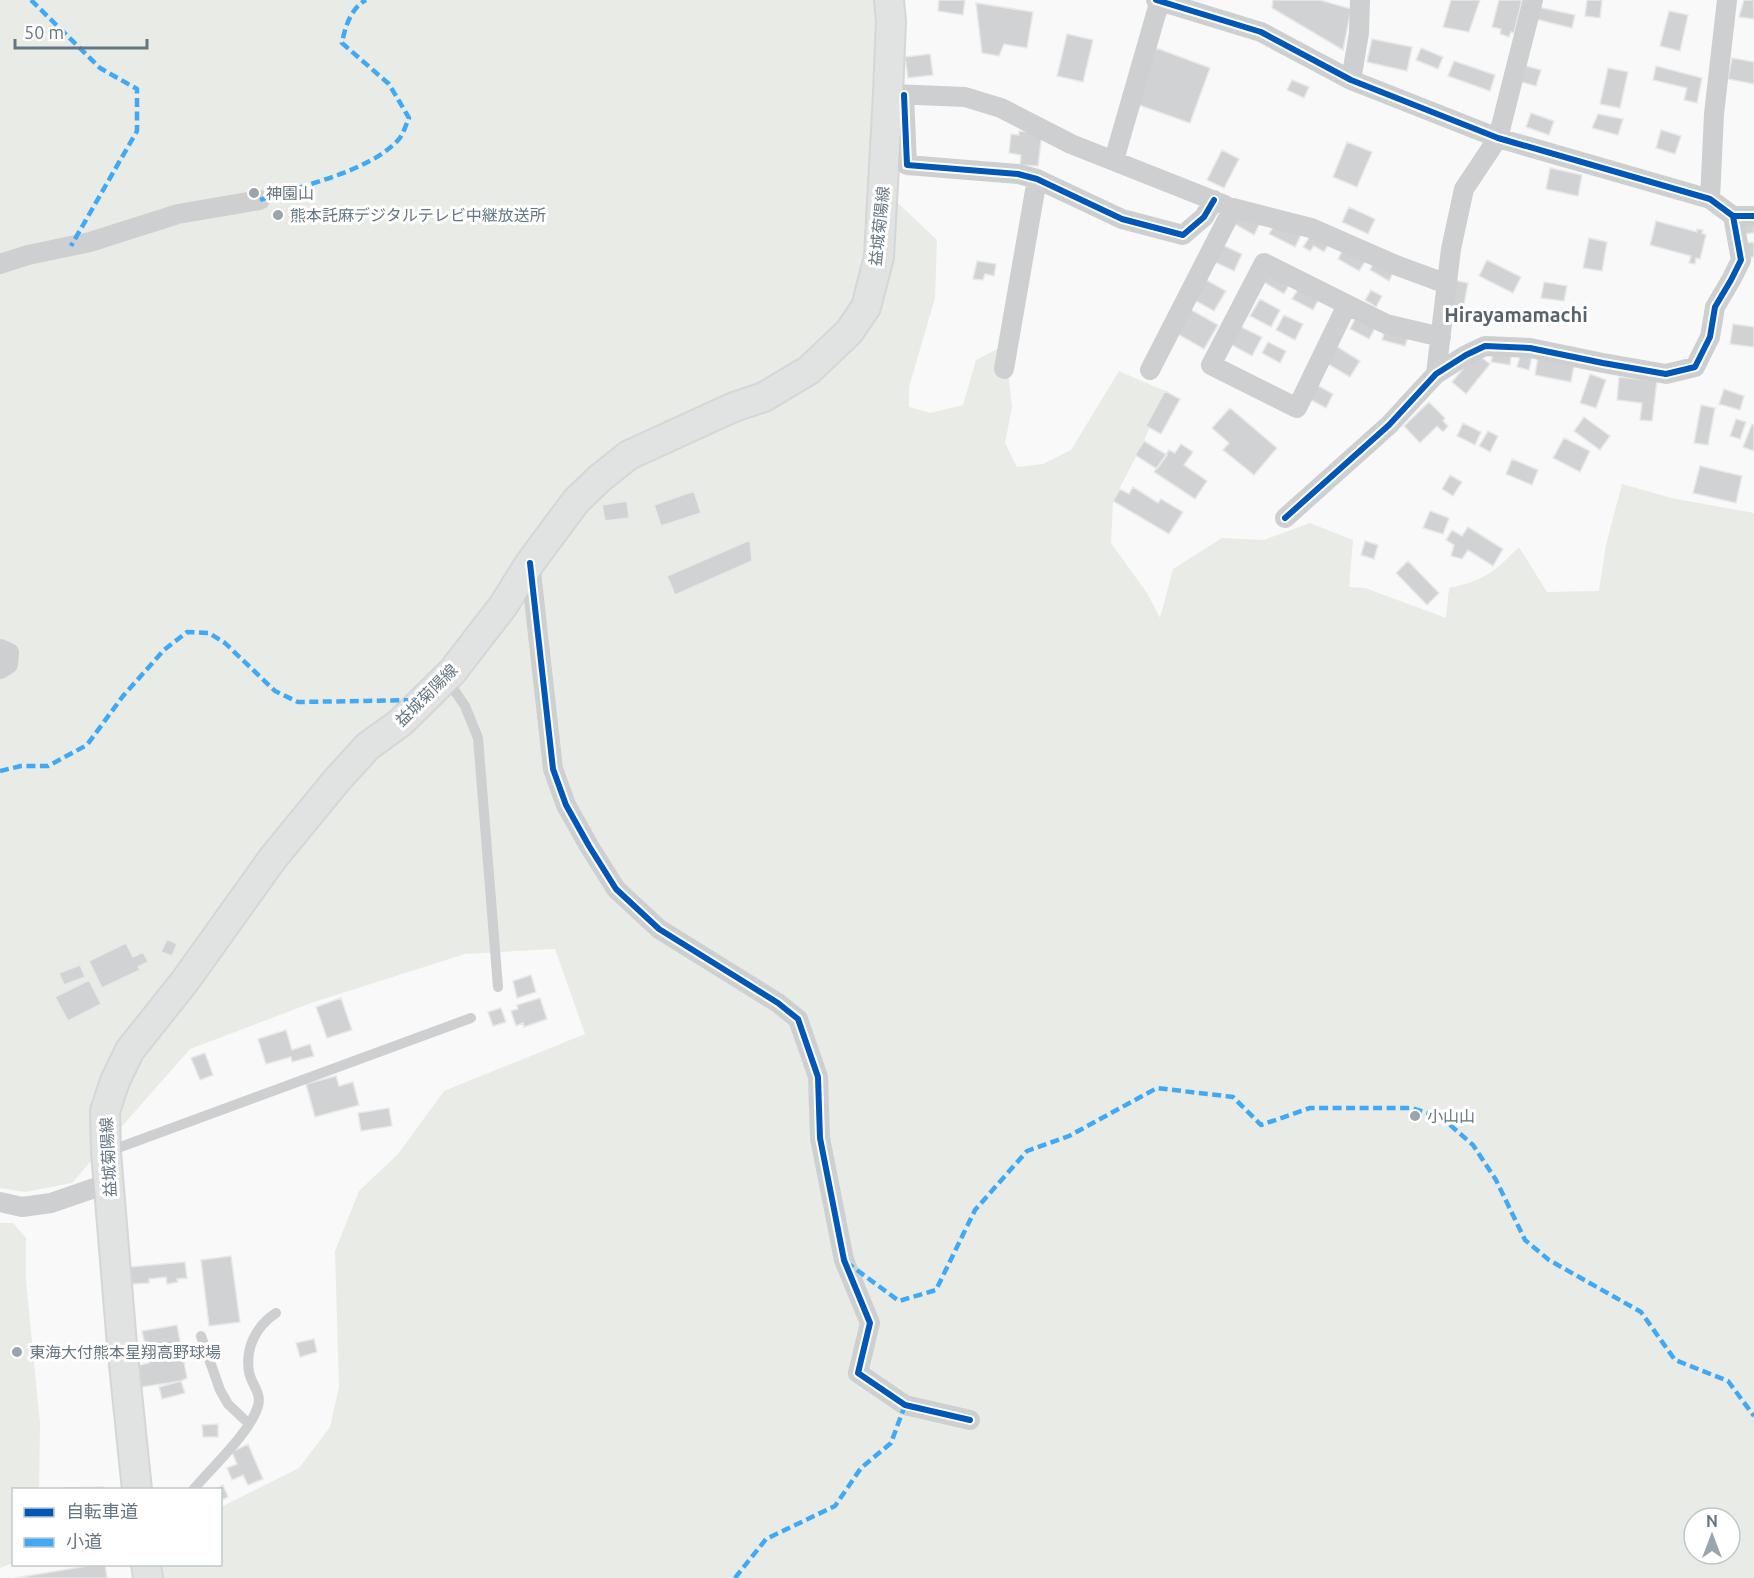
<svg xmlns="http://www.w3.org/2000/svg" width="1754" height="1578" font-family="Ubuntu,'Noto Sans JP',sans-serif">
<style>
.green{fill:#e8ebe6;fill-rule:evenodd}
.building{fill:#d0d2d3;stroke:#e8e8e8;stroke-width:1.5}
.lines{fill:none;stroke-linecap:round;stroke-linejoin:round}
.secondary-casing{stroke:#d5d6d7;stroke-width:32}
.service{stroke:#cecfd0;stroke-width:10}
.minor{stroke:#cecfd0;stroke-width:20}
.secondary{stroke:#e1e2e2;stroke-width:28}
.quiet{stroke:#3fa9f5;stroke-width:4.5;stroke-dasharray:9 4.5;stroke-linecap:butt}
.cycleway-casing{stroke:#fff;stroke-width:10}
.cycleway{stroke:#0057b8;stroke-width:6}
.poi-dot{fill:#99a4ac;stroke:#fff;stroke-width:2}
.labels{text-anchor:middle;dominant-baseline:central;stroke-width:6;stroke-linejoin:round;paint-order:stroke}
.poi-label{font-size:16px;fill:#657683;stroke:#fff;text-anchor:start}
.street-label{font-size:16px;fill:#657683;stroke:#fff}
.quarter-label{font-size:20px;font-weight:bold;fill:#57646e;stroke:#fff}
</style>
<rect width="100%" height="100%" fill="#f9f9f9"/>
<path class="green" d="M 0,0 L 889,0 L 884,190 L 937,240 L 935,298 L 909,387 L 909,407 L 930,413 L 963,405 L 976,360 L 1005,345 L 1012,407 L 1005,443 L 1017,467 L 1043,464 L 1071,450 L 1119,371 L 1165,391 L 1144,441 L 1113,501 L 1111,543 L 1147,593 L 1160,618 L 1173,569 L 1222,538 L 1264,540 L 1310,523 L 1353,540 L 1349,587 L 1365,588 L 1446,618 L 1449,588 C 1486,580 1494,572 1519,547 L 1547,592 L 1599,591 L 1606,545 L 1622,484 L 1671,498 L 1754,513 L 1754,1578 L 159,1578 L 158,1565 L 220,1564 L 221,1507 L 299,1468 L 330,1427 L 339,1387 L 335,1251 L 359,1191 L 398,1154 L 444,1091 L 585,1034 L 555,949 L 465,954 L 314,1002 L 190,1049 L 72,1183 L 25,1192 L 0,1188 ZM 1694,1518 L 1730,1518 L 1730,1554 L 1694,1554 Z
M 0,1223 L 13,1223 L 26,1238 L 26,1280 L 40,1424 L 39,1489 L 14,1490 L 13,1563 L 0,1568 Z"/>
<path class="building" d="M 939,0 L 965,0 L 963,15 L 938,11 Z
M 1273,0 L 1320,0 L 1351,9 L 1343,50 L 1272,8 Z
M 1451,0 L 1480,0 L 1469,32 L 1443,27 Z
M 1499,0 L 1522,0 L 1514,33 L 1511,32 L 1509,37 L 1500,34 L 1501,29 L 1492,27 Z
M 1587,0 L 1602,0 L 1600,18 L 1585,16 Z
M 1744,0 L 1754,0 L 1754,19 L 1739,17 Z
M 976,3 L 1033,12 L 1027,48 L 1004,44 L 999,56 L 982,53 Z
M 1538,7 L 1575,15 L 1572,28 L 1535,19 Z
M 1669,11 L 1688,15 L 1680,51 L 1660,46 Z
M 1067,34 L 1093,40 L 1083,82 L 1057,76 Z
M 1372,39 L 1412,47 L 1407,71 L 1367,62 Z
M 1156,48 L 1210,68 L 1190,123 L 1136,104 Z
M 1421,48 L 1443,57 L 1438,69 L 1416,60 Z
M 930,54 L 933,75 L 908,78 L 905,57 Z
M 1732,58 L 1754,62 L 1754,84 L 1728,79 Z
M 1454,61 L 1495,75 L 1490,91 L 1448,76 Z
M 1526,66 L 1541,70 L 1536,86 L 1521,82 Z
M 1656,66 L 1702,78 L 1697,103 L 1684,100 L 1687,88 L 1653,80 Z
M 1608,68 L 1628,72 L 1620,108 L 1600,104 Z
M 1292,80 L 1309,87 L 1304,98 L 1287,90 Z
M 1531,113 L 1554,121 L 1549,135 L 1526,127 Z
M 1598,114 L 1623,119 L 1618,135 L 1592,128 Z
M 1661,130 L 1681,136 L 1675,154 L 1656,148 Z
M 1019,131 L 1042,133 L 1038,166 L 1020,165 L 1021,155 L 1009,153 L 1011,134 L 1019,135 Z
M 1347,142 L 1372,152 L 1357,187 L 1333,177 Z
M 1222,150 L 1239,159 L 1224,188 L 1207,180 Z
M 1550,168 L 1582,175 L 1578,196 L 1546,189 Z
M 1349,207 L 1375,219 L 1368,234 L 1342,222 Z
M 282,209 L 284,219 L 274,220 L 273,210 Z
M 1238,212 L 1260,223 L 1254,235 L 1233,223 Z
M 1656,221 L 1697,232 L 1697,229 L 1703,230 L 1702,233 L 1706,235 L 1700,259 L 1696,258 L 1695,264 L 1689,263 L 1691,256 L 1650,245 Z
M 1276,222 L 1301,235 L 1295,247 L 1269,234 Z
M 1742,224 L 1754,224 L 1754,233 L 1742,234 Z
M 1314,230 L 1331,240 L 1324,252 L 1314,246 L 1310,251 L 1303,247 Z
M 1589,238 L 1607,242 L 1602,271 L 1583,268 Z
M 1754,242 L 1754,257 L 1748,257 L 1747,243 Z
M 1218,243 L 1242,254 L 1234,271 L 1210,260 Z
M 1345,246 L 1367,259 L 1359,271 L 1338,259 Z
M 1376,259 L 1395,269 L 1389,281 L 1370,270 Z
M 1487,260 L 1521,277 L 1513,293 L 1479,276 Z
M 977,261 L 996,264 L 994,276 L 985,274 L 983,280 L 973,279 Z
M 1269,269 L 1291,282 L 1284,294 L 1262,281 Z
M 1201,277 L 1226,291 L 1214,311 L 1189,297 Z
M 1453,280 L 1468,283 L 1462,316 L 1446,313 Z
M 1544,282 L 1567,286 L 1564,301 L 1541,298 Z
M 1300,286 L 1320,297 L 1313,310 L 1292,299 Z
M 1371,290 L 1382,296 L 1376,307 L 1365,300 Z
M 1260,299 L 1280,310 L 1271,327 L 1250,316 Z
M 1188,308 L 1218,325 L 1204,349 L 1174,332 Z
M 1284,315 L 1303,324 L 1295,340 L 1276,330 Z
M 1357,315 L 1376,326 L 1369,339 L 1350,329 Z
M 1733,324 L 1754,327 L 1754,347 L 1730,344 Z
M 1239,326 L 1262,337 L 1252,356 L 1230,344 Z
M 1386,327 L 1409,334 L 1405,346 L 1382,340 Z
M 1268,342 L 1286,351 L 1280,363 L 1262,353 Z
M 1336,346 L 1360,361 L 1350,377 L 1326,363 Z
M 1476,353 L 1490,364 L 1466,394 L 1452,382 Z
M 1493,353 L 1511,356 L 1510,365 L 1491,362 Z
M 1521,353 L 1532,356 L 1529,370 L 1517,367 Z
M 1538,357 L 1574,365 L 1571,382 L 1535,375 Z
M 1590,374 L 1606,380 L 1596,408 L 1580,403 Z
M 1619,377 L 1657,381 L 1652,421 L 1640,420 L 1642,403 L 1617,400 Z
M 1317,385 L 1333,394 L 1326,408 L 1309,399 Z
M 1724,389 L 1744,396 L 1740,410 L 1719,404 Z
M 1165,391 L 1180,399 L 1161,434 L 1146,426 Z
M 1429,402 L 1445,418 L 1443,421 L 1448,426 L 1443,432 L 1437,426 L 1420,443 L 1404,426 Z
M 1701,405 L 1715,408 L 1708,445 L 1694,443 Z
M 1230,408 L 1277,448 L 1254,475 L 1223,450 L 1229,443 L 1212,428 Z
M 1584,417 L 1610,436 L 1600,450 L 1574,431 Z
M 1736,419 L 1746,422 L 1740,439 L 1730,436 Z
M 1463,423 L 1481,432 L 1475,445 L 1457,436 Z
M 1752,424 L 1754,425 L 1754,451 L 1743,447 Z
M 1488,431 L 1498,436 L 1490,452 L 1479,446 Z
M 1564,438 L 1590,451 L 1580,472 L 1553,458 Z
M 1144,441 L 1167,455 L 1157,469 L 1135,455 Z
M 1181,444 L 1193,452 L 1184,465 L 1207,481 L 1195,499 L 1154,472 L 1169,450 L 1175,453 Z
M 1512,459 L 1538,470 L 1532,485 L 1506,474 Z
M 1700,466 L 1742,476 L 1736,503 L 1693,493 Z
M 1450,475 L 1462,482 L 1453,496 L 1442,489 Z
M 1133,487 L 1158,503 L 1161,499 L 1183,512 L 1169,534 L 1113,501 L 1120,489 L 1129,494 Z
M 694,491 L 701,513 L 661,526 L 654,505 Z
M 627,501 L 629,518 L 605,521 L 602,505 Z
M 1430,511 L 1449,518 L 1443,534 L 1423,528 Z
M 1468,527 L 1503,549 L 1493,566 L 1468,550 L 1462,559 L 1451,556 L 1454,545 L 1446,540 L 1452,530 L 1462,536 Z
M 750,540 L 752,561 L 675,595 L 667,576 Z
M 1365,541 L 1378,545 L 1374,559 L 1361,555 Z
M 1408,561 L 1439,593 L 1427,605 L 1396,573 Z
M 167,939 L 177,944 L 172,956 L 161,952 Z
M 126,943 L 133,957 L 143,952 L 148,962 L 138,967 L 140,970 L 102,988 L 89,961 Z
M 80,965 L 85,977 L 64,985 L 59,973 Z
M 531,975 L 536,992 L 517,998 L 513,981 Z
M 89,980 L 101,1004 L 68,1021 L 55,997 Z
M 341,998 L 352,1030 L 327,1038 L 316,1007 Z
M 540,998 L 547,1019 L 524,1027 L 523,1023 L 516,1026 L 511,1011 L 518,1009 L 517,1005 Z
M 501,1008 L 506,1022 L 493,1026 L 488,1012 Z
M 286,1030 L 292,1050 L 310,1044 L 314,1056 L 292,1062 L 291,1057 L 266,1064 L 258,1039 Z
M 205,1053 L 213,1075 L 200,1080 L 191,1058 Z
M 336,1076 L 339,1086 L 353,1082 L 359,1105 L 315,1117 L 306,1084 Z
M 389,1108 L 392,1126 L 361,1131 L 358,1113 Z
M 231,1256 L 240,1322 L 209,1326 L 201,1260 Z
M 185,1262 L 187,1278 L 177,1279 L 178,1282 L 167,1284 L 166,1277 L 149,1279 L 149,1283 L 132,1284 L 130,1267 Z
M 177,1325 L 187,1378 L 181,1381 L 135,1388 L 131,1367 L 149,1363 L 142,1331 Z
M 314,1339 L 317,1352 L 300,1357 L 296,1343 Z
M 181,1381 L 185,1393 L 162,1399 L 159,1387 Z
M 218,1424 L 218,1437 L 203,1437 L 202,1425 Z
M 248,1444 L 263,1479 L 248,1485 L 243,1475 L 232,1480 L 227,1468 L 237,1464 L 232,1452 Z
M 223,1485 L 228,1497 L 220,1501 L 220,1490 L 214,1490 Z
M 103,1487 L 103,1490 L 66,1490 L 66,1488 Z
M 99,1564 L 105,1564 L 107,1578 L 15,1578 Z"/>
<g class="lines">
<g class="secondary-casing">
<path id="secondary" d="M 137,1490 L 122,1345 L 106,1152 L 105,1111 L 115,1081 L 130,1050 L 185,981 L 273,858 L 337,780 L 368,746 L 400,723 L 452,672 L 503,606 L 530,563 L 576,501 L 600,478 L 629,455 L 734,407 L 764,397 L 809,370 L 849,332 L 866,307 L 879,257 L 888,94 L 891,21 L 889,0
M 146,1564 L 148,1578"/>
</g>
<path class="service" d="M 446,678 L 465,706 L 478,738 L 498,987
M 107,1152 L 471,1018
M 201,1336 L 220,1390 L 228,1404 L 249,1424
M 193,1490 C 212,1467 250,1433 258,1406 C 262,1393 251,1384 249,1372 C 245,1348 256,1326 276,1313"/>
<path class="minor" d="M 1156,0 L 1261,32 L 1351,80 L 1498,138 L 1710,199 L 1733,216 L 1754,216
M 1351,80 L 1359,33 L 1360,0
M 893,94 L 965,97 L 1001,108 L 1071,144 L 1225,205
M 904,95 L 907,165 L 1018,174 L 1037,179 L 1122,219 L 1183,235 L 1204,217 L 1214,200
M 1114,160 L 1160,0
M 1710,199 L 1714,114 L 1727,0
M 0,264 L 28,255 L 90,242 L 178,214 L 260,200
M 1347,305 L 1297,408 L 1211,365 L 1264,263 L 1386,324 L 1441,337
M 1004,369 L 1037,179
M 1150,370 L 1233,208 L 1311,228 L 1398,266 L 1447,284
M 1436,374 L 1451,249 L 1464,189 L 1498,138 L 1533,0
M 1285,518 L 1389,425 L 1436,374 L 1466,355 L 1485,346 L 1530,348 L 1603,363 L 1666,374 L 1695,367 L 1710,337 L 1715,307 L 1731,280 L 1741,260 L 1733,216
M 530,563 L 553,769 L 566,805 L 589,846 L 616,889 L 659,929 L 778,1003 L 798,1019 L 818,1077 L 820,1138 L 844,1260 L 870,1323 L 858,1373 L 905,1405 L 970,1420
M 0,649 L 9,653 L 8,664 L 0,669
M 0,1202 L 22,1207 L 51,1203 L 109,1183"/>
<use href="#secondary" class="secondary"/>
<path class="quiet" d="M 31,0 L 100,68 L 137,89 L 137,131 L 71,246
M 260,200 C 302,185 370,172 399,139 C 404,133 406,124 409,118 L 389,84 L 342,43 C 345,27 351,8 366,0
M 0,771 L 21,766 L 48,766 L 87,745 L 123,696 L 164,650 L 187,632 L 209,633 L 225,643 L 275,691 L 298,702 L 422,700
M 846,1262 L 899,1301 L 936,1290 L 975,1210 L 1027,1151 L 1069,1136 L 1157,1088 L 1233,1097 L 1261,1125 L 1310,1108 L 1412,1108 L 1442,1118 L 1473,1145 L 1496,1180 L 1525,1240 L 1549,1260 L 1641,1312 L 1675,1360 L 1728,1381 L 1754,1416
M 735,1578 L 766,1539 L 835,1506 L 861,1468 L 891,1443 L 905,1405"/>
<g class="cycleway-casing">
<path id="cycleway" d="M 1156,0 L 1261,32 L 1351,80 L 1498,138 L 1710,199 L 1733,216 L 1754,216
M 904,95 L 907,165 L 1018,174 L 1037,179 L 1122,219 L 1183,235 L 1204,217 L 1214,200
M 1285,518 L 1389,425 L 1436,374 L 1466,355 L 1485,346 L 1530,348 L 1603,363 L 1666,374 L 1695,367 L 1710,337 L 1715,307 L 1731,280 L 1741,260 L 1733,216
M 530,563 L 553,769 L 566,805 L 589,846 L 616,889 L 659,929 L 778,1003 L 798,1019 L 818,1077 L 820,1138 L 844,1260 L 870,1323 L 858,1373 L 905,1405 L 970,1420"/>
</g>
<use href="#cycleway" class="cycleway"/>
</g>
<g class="poi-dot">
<circle cx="254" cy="193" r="6"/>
<circle cx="278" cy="215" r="6"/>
<circle cx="1415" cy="1116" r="6"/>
<circle cx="17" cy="1352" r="6"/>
</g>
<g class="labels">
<g class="poi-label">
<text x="266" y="193">神園山</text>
<text x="290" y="215">熊本託麻デジタルテレビ中継放送所</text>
<text x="1427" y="1116">小山山</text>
<text x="29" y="1352">東海大付熊本星翔高野球場</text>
</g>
<g class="street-label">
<text transform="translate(879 226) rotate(-84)">益城菊陽線</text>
<text transform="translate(426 695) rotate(-45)">益城菊陽線</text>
<text transform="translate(108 1157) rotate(-93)">益城菊陽線</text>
</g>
<g class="quarter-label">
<text x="1516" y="314">Hirayamamachi</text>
</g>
</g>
<rect x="12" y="1488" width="210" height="78" fill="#ffffff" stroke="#c1c8cd" stroke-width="1.5"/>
<rect x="24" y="1508" width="30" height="9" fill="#0057b8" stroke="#c1c8cd" stroke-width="1.5"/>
<text x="66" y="1518" font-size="18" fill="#657683">自転車道</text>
<rect x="24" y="1538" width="30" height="9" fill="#3fa9f5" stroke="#c1c8cd" stroke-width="1.5"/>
<text x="66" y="1548" font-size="18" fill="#657683">小道</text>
<g transform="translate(1712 1536)"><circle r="28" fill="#ffffff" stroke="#c1c8cd" stroke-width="1.5"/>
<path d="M0-4.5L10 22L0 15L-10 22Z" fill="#99a4ac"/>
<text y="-9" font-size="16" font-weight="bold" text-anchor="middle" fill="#657683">N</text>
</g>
<path d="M15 39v9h132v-9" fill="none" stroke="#657683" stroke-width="3"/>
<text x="24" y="39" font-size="18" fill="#657683" stroke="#ffffff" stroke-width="4.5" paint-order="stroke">50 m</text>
</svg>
